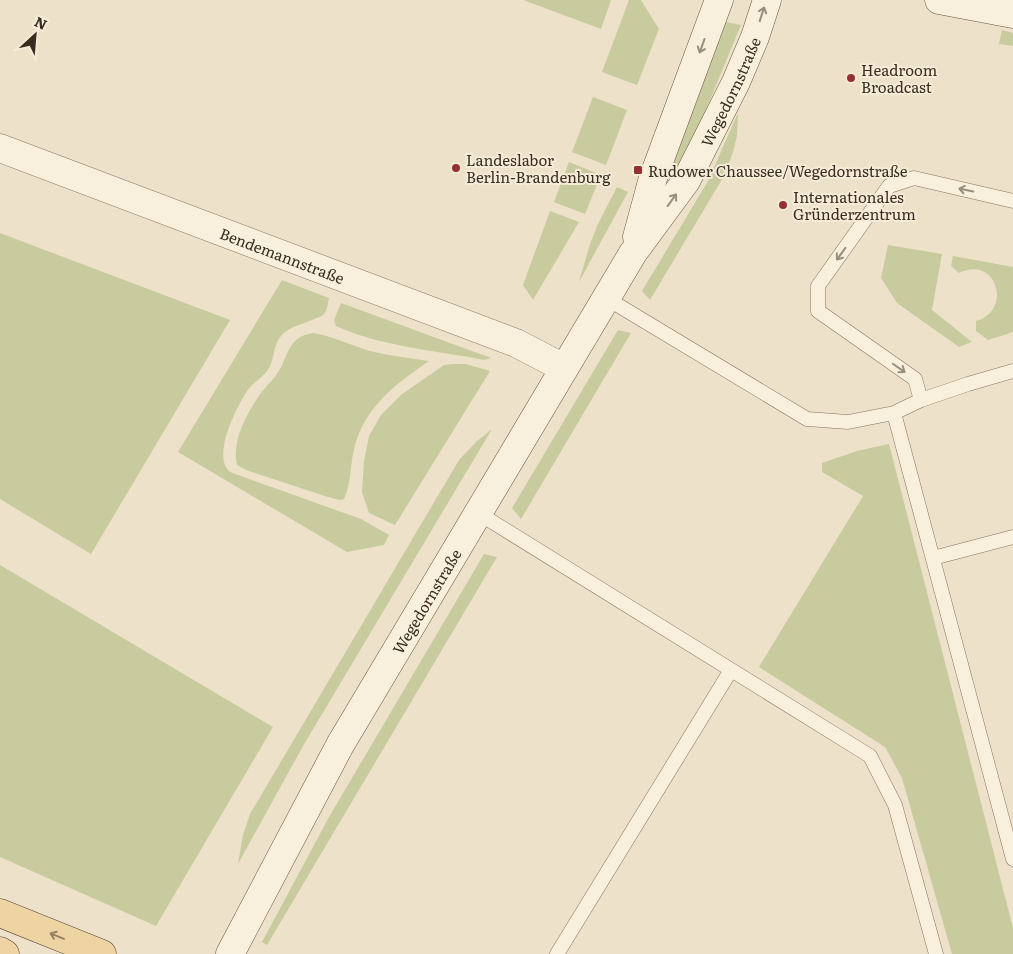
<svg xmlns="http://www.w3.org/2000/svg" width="1013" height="954" font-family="Literata,serif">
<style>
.green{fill:#c8cb9d}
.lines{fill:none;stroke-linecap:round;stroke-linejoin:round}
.lane-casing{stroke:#89735e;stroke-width:15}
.street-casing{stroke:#89735e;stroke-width:29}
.secondary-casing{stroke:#6b5541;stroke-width:29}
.primary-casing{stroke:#574232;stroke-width:29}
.lane{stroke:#f8efdc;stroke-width:14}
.street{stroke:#f8efdc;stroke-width:28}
.secondary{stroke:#f8efdc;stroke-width:28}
.primary{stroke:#eed4a3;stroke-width:28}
.oneway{stroke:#998e7e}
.oneway2{stroke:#948062}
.poi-dot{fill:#963035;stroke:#f5ecd8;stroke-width:2}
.labels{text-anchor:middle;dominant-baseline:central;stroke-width:4;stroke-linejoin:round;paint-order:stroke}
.poi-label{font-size:15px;fill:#3a2c21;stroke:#f5ecd8;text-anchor:start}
.street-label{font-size:15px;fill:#3a2c21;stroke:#f5ecd8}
</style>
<rect width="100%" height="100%" fill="#ede1c9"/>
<path class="green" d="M 523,0 L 611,0 L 601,29 Z
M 629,0 L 641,0 L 659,29 L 637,85 L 602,72 Z
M 726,22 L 741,25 L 693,141 L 675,177 L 671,179 L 668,177 L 667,172 L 679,148 Z
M 1002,30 L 1013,33 L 1013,46 L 999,44 Z
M 593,97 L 627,110 L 606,165 L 572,152 Z
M 738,113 L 737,136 L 733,152 L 724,176 L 650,300 L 642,291 L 708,181 Z
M 569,162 L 601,175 L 585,214 L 554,202 Z
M 617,187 L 628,192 L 579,282 L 590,244 L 598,224 Z
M 550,211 L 579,222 L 533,300 L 523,285 Z
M 0,233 L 230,320 L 91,554 L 0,499 Z
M 888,245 L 942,254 L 932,310 L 972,342 L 959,347 L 897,303 L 881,278 Z
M 953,256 L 1013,267 L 1013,332 L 988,340 L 976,331 L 976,321 C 1013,311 997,254 959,273 L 951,266 Z
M 282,280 L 329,298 C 328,303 327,309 325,313 C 320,320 291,324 281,336 C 273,345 275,358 269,368 C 264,376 256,381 250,387 C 238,403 214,451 227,469 C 230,473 236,474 241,476 L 361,519 L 389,535 L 384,545 L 347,552 L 178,452 Z
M 341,303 L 491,358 L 484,360 C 435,350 382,347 336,326 L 334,320 Z
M 618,330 L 631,333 L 521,519 L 512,508 Z
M 313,333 C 334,336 353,347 374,352 C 392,356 410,358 429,361 C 394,385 361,410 353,454 C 350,470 351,484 344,499 L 340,500 L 328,497 L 246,470 L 237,465 C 231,441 248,411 261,393 C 267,385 274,379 279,371 C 289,354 288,337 313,333 Z
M 454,364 L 466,364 L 490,371 L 395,525 L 369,513 L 362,492 L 364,461 L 369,436 L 381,415 L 401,395 L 444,365 Z
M 492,429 L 303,746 L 238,864 L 243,835 L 250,814 L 459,460 L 477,441 Z
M 889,444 L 1013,928 L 1013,954 L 952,954 L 902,778 L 885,747 L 759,667 L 863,496 L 822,472 L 822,463 L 857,451 Z
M 484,554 L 497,557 L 267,945 L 262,942 L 329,817 Z
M 0,565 L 273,727 L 156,926 L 0,857 Z"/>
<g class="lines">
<g class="lane-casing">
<path id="lane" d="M 606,298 L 807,419 L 848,422 L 894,413 L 921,400 L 968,384 L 1013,371
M 921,400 L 915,379 L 818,311 L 818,286 L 889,186 L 914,178 L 1013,201
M 894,413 L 1013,859
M 478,513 L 870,756 L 895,805 L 936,954
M 933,558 L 1013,537
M 557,954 L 731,670"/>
</g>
<g class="street-casing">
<g id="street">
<path id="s1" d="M 0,148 L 516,343 L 564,368"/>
</g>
</g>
<g class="secondary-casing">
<g id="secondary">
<path d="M 939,0 L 1013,14"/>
<path d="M 637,237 L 653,178 L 719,0"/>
<path id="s2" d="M 230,954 L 340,745 L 633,253 L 686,181 L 736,82 L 755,37 L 767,0"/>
</g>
</g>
<g class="primary-casing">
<path id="primary" d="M 0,913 L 102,954
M 0,951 L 5,954"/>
</g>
<use href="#lane" class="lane"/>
<use href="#street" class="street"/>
<use href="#secondary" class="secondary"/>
<use href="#primary" class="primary"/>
</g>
<defs><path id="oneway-shaft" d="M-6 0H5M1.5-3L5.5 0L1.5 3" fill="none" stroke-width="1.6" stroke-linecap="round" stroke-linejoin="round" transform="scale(1.25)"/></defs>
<g class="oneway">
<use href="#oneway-shaft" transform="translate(762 14) rotate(-72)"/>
<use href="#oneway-shaft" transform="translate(702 46) rotate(110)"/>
<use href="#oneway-shaft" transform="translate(966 190) rotate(-168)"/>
<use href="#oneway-shaft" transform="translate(672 200) rotate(-54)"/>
<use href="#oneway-shaft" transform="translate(841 254) rotate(126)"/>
<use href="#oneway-shaft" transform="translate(899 368) rotate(35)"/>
</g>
<use class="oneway2" href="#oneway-shaft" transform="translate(57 936) rotate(-158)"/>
<g class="poi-dot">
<circle cx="851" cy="78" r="5"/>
<circle cx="456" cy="168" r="5"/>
<rect x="633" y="165" width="10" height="10" rx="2.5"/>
<circle cx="783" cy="205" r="5"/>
</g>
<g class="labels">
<g class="poi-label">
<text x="861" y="69">Headroom<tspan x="861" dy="17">Broadcast</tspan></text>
<text x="466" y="159">Landeslabor<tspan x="466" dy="17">Berlin-Brandenburg</tspan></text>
<text x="648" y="170">Rudower Chaussee/Wegedornstraße</text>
<text x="793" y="196">Internationales<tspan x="793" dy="17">Gründerzentrum</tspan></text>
</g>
<g class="street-label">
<text stroke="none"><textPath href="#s2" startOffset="998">Wegedornstraße</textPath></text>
<text stroke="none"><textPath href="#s1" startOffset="302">Bendemannstraße</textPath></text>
<text stroke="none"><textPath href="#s2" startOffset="404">Wegedornstraße</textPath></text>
</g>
</g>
<g transform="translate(35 35) rotate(26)" stroke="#f5ecd8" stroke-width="4" paint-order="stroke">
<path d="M0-4L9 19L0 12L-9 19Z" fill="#3a2c21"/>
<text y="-8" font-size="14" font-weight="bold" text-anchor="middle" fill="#3a2c21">N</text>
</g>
</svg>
